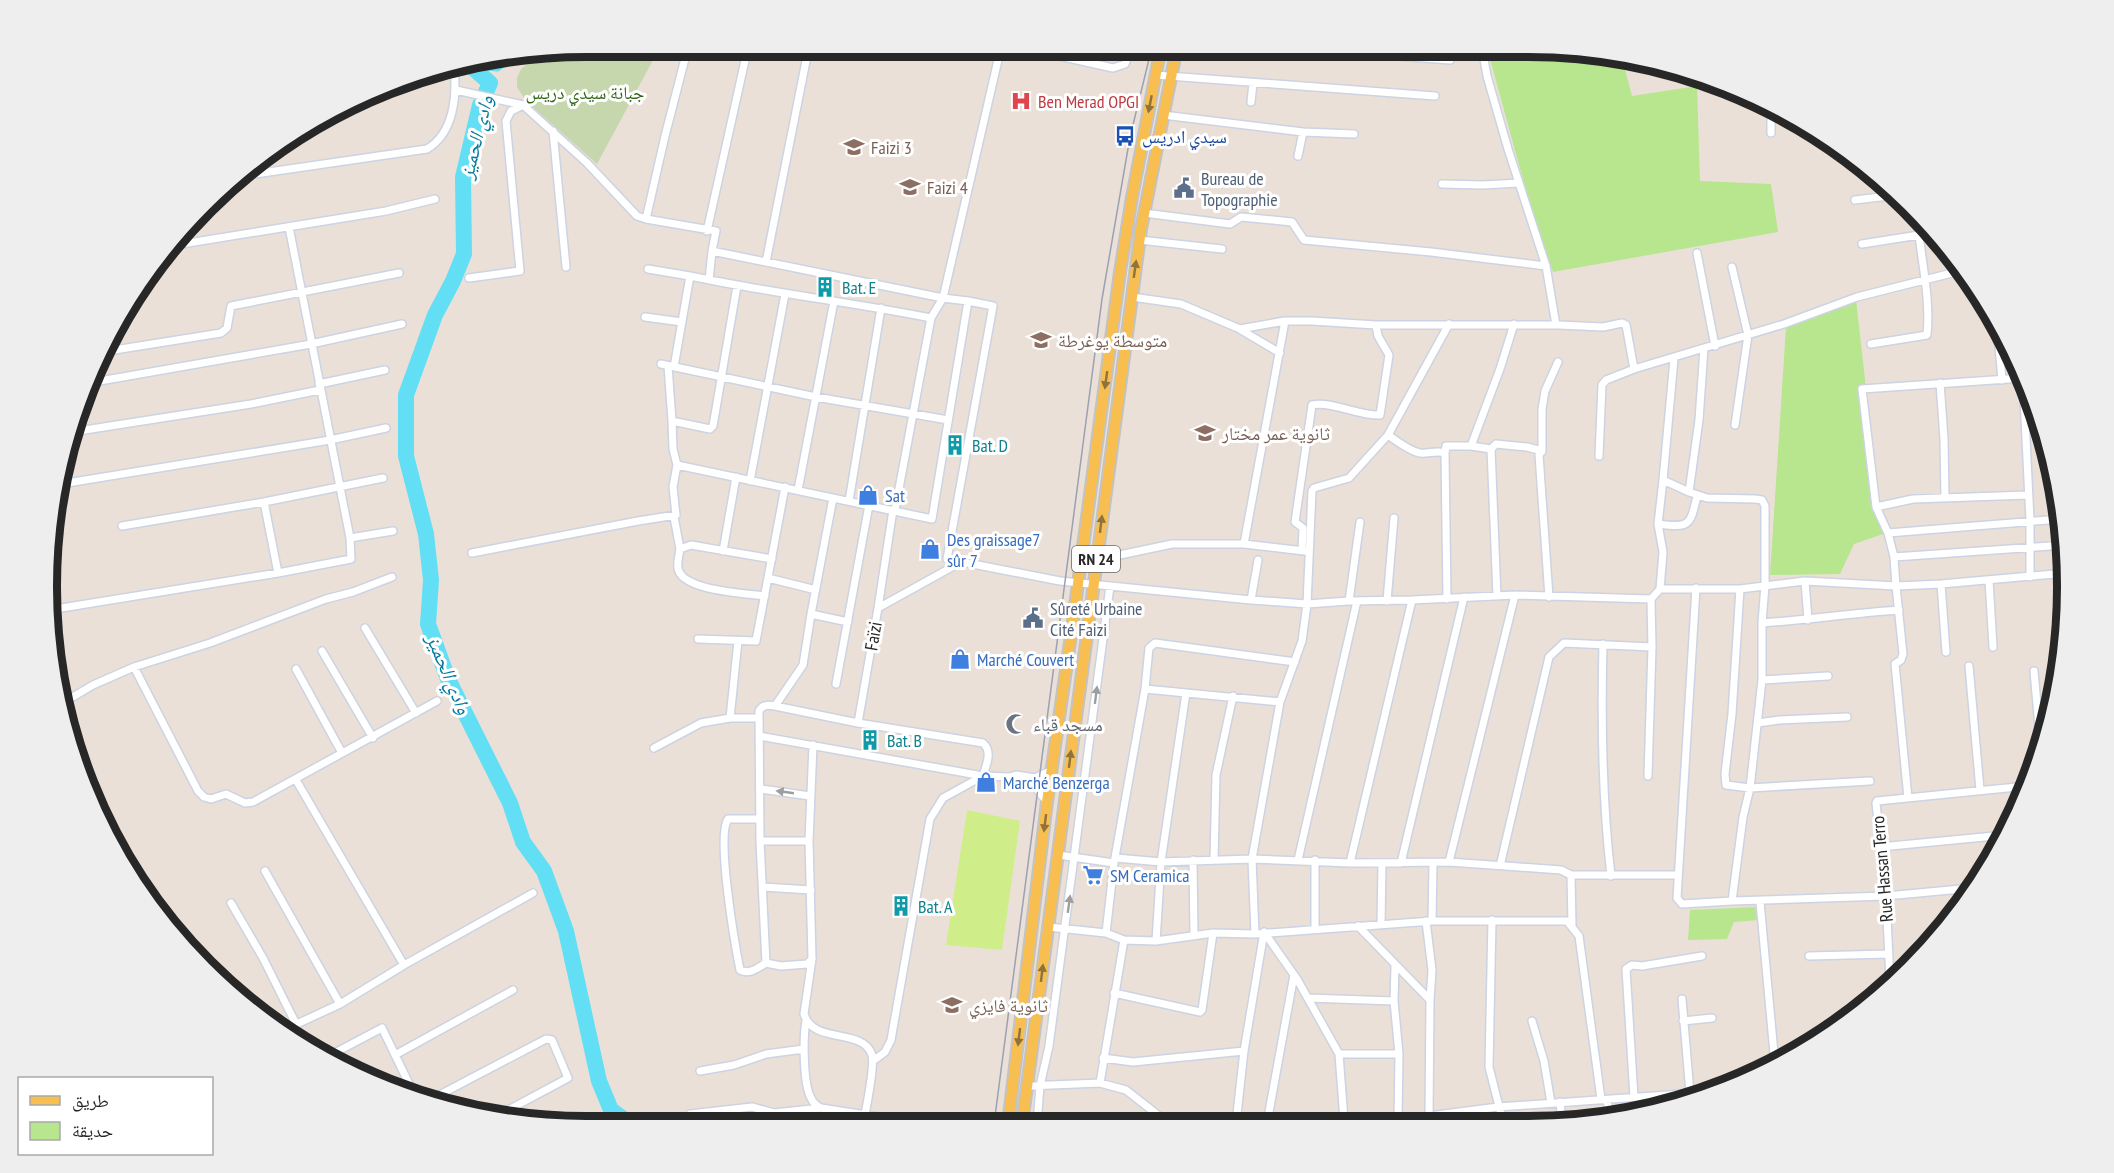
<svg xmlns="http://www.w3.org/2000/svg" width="2114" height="1173" font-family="'PT Sans Narrow','Noto Naskh Arabic',sans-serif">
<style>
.green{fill:#b7e68f}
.cemetery{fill:#c6d6ad}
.pitch{fill:#cfee8a}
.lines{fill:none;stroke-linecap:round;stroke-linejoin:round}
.stream{stroke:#62dff5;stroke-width:3}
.river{stroke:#62dff5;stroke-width:16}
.street-casing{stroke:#ccd3e2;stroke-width:10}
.primary-casing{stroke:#c3c3c3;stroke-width:14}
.street{stroke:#fff;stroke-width:7}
.primary{stroke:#f8be4f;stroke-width:10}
.tram{stroke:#9aa1b3;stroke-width:1.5}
.oneway{fill:#90723b}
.oneway2{fill:#9e9e9e}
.labels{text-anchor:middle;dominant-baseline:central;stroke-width:6;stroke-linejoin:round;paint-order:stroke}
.shield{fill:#fff;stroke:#686868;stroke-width:1.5}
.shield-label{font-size:16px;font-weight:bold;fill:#272727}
.park-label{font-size:18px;fill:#2f6715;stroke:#fff}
.health-label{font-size:18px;fill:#be3a42;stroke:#fff;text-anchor:start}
.transit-label{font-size:18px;fill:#164399;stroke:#fff;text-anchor:start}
.education-label{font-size:18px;fill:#785e54;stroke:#fff;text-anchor:start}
.service-label{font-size:18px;fill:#4e5e75;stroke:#fff;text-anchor:start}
.culture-label{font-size:18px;fill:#0d838f;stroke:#fff;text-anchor:start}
.shop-label{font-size:18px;fill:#366cbe;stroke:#fff;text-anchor:start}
.street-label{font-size:18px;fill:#272727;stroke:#fff}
.worship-label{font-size:18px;fill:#5b616d;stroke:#fff;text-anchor:start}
.water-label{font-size:20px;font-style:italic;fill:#057a9d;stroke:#fff}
.rim{fill:none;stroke:#272727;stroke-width:8}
</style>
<rect width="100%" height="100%" fill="#ebe0d7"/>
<path class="green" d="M 1487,48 L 1562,48 L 1622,58 L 1632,96 L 1697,86 L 1700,181 L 1771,184 L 1778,232 L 1553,272 L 1530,205 Z
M 1856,300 L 1878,494 L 1886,533 L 1854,544 L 1840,574 L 1770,575 L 1786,327 Z
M 1755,907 L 1758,920 L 1734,922 L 1727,939 L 1688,940 L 1690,910 Z
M 832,1116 L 890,1124 L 805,1125 Z"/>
<path class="cemetery" d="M 587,47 L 660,47 L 597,164 L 526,101 L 517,87 L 517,78 L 521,69 L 537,55 Z"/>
<path class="pitch" d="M 967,810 L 1020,821 L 1002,950 L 946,945 Z"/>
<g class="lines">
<path class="stream" d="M 473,68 L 498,70 L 513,59"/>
<path class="river" d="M 473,65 L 473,68 L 490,83 L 480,105 L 463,177 L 464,254 L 453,281 L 435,315 L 406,395 L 406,456 L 426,534 L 431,580 L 428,624 L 448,679 L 510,803 L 523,842 L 544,871 L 566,931 L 599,1081 L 611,1110 L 632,1125"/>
<g class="street-casing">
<path id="street" d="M 1001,47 L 943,298 L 968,301 L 993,306 L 947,559 L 1060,581 L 1251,600 L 1258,560
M 1019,47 L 1113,68 L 1125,64 L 1131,47
M 1275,47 L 1450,60
M 1482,48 L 1487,76 L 1508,149 L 1546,266 L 1556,325
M 1155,75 L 1435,96
M 456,90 L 523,105 L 587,163 L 637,216 L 646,219 L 665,136 L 688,47
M 1251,102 L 1253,83
M 1163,115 L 1303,132 L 1354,134
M 553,131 L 566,267
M 1771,133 L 1771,108
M 1298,156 L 1303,132
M 241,176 L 427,149 C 454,133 457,96 454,68
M 1442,184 L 1483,185 L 1519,183
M 1855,200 L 1897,195
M 1144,213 L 1230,224 L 1241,217 L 1292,222 L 1304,240 L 1431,252 L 1546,266
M 646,219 L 716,231 L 712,251
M 707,231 L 748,47
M 1139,240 L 1222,249
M 1862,244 L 1919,235
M 176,245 L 386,211 L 435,199
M 1697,253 L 1715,346
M 766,262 L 806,61 L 811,47
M 1732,267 L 1748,335 L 1735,425
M 648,269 L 690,276
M 469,278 L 520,271 L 506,121 L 511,111 L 523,105
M 1132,297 L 1181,304 L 1240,329 L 1285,321 L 1312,321 L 1376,325 L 1559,325 L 1603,327 L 1622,323 L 1626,325 L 1634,369 L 1784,324 L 1857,297 L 1964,270
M 645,317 L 682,322
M 1997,324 L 2002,380
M 1241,330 L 1280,353
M 1871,344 L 1927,335 C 1931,296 1920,256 1917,216
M 1704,348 L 1699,420 L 1689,492 L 1707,498 L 1755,499 L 1762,500 L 1765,506 L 1765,585 L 1762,623 L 1762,680 L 1750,788 L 1743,817 L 1732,901 L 1886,896 L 1972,888
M 108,351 L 221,333 L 227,328 L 231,306 L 399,273
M 1674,359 L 1663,480 L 1689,492
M 661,364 L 816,397 L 948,420
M 668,366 L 672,421
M 674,367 L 690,276 C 770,293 851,302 931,318 L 943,298 L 712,251 L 709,280
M 2023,378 L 2030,520 L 2030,577
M 94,382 L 311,344 L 402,324
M 1940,383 L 1944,439 L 1945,498
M 319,384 L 385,370
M 72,432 L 251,404 L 320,390
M 1388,435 C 1397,441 1409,451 1420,453 C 1428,454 1437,450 1445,453 L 1447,599
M 1471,446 L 1500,369 L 1514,324
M 1542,451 L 1542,409 L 1545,391 L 1558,362
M 1445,453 L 1446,446 L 1471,446 L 1491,449
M 1599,456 L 1602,385 L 1606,380 L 1634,369
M 677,465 L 932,519 L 968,301
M 750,481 L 785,294
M 61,484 L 330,440 L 386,428
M 798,490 L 834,301
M 264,502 L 278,573
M 852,502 L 849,501 L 881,308
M 1876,507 L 1913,499 L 2028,495
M 892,510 L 895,510 L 931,318
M 674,517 L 680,549
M 1658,524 C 1690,528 1690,526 1697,496
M 122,526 L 264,502 L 383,478
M 1888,533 L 2061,519
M 350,538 L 393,531
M 1244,544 L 1285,321
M 1302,550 L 1303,528 L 1295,522 L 1312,405 C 1333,401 1358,416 1380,415 L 1389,355 L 1378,336 L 1376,325
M 723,551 L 736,477
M 472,553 L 638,521 L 676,515 L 673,487 L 677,465 L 673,449 L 672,421 L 710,429 L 713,426 L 737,286
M 1894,557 L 1888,533 L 1876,507 L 1862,389 L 2023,378
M 1096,560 L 1172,544 L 1244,544 L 1304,551
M 2061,574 L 2064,617
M 768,578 L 816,590
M 1989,580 L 1993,647
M 1941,584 L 1946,652
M 1696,588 L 1677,898 L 1682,904 L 1732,901
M 1660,589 L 1663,552 L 1658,524 L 1663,480
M 1740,589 L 1732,714 L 1725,774 L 1726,785 L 1750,788 L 1870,781
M 765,596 C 746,593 681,591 678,568 C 677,563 679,555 680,549 L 691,545 L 772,559
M 1497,596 L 1491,449 L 1496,444 L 1527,447 L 1542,451 L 1539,455 L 1549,597
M 1251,600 L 1307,604 L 1349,601 L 1412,600 L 1515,595 L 1651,599
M 1349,601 L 1360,522
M 1387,601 L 1394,518
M 878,608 L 893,510
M 49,610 L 278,573 L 351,559 L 350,538 L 289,227
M 811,614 L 833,498
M 1808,620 L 1805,581 L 1896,586 L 1894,557 L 2065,545
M 1762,623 C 1808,620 1853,613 1899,610
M 365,628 L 416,713
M 698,639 L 756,641 L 785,487
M 1603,644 C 1601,721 1602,799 1611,876
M 322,651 L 373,738
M 1969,666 L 1980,790
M 134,667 L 198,791 L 204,797 L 211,799 L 226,794 L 245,803 L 253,802 L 437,701
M 296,669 L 342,753
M 2034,671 L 2041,751
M 1762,680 L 1828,676
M 836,684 L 869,505
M 1145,689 L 1280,702
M 66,701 L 93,685 L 134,667 L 210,643 L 326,599 L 353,592 L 392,577
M 775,706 L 803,665 L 811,614 L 848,622
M 730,718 L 738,641
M 858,723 L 878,608 L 961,562
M 1758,723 L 1779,720 L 1847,717
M 759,736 L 983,776 L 1010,777 L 1016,775 L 1035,778 L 1052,770
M 813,745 L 809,841 L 812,959 L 804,1014 C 813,1045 863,1027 872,1055 C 875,1066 867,1102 865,1115
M 654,748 L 701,723 L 730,718 L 759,718
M 1648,776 L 1652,647
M 1010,777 L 1015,781 L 1036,788 L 1047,802
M 296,780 L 404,965
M 761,789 L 810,796
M 1908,798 L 1895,664 L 1901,660 L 1903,654 L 1896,586 L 1941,584 L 2066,573
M 760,819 L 728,819 C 716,836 735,945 740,970 C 750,975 757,968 766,963
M 760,841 L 809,841
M 1880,847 L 2005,835
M 1058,855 L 1114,863
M 1116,858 L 1161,862 L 1252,859 L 1350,863 L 1449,862 L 1561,870 L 1571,875 L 1572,925
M 1193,860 L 1194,936
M 1214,860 L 1216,775 L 1233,696
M 1298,860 L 1357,601
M 1315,860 L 1315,929
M 1449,862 L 1515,595
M 1350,863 L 1412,600
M 1401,863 L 1464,597
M 1500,866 L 1549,657 L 1564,643 L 1652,647 L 1651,599 L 1660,589 L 1740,589 L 1805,581
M 265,871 L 340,1004
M 1571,875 L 1678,875
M 763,887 L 811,890
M 1760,902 L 1775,1064
M 231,903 L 263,958 L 296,1024
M 1492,920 L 1489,1067 L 1503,1122
M 1426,921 L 1432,970 L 1430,1000 L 1429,1117
M 1432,921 L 1433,864
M 1381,924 L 1382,863
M 1358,926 L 1430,1000
M 1048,927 L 1106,933 L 1124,940 L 1156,941 L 1213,933 L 1255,934 L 1432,921 L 1567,921 L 1579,936 L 1601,1099
M 1264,932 L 1297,979 L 1339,1054 L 1344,1120
M 1106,933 L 1114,863 L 1145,689 L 1149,648 L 1155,643 L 1295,662
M 1255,934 L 1252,859 L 1280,702 L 1302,641 L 1307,604 L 1312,491 L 1314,488 L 1349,478 L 1388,435 L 1449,324
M 1156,941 L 1161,862 L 1186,693
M 1809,956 L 1888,954
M 812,959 L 807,964 L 781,966 L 766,963 L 760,841 L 759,711 C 763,704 768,705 775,706 L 858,723 L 983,743 C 993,752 986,765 983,776 L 943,798 L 930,819 L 891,1040 L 885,1052 L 873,1061
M 1395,966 L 1394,1001 L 1399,1054 L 1398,1120
M 1890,981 L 1886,896 L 1876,803 L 1877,801 L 2027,786
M 1114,993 L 1200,1012 L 1202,1010 L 1213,933
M 1308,998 L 1394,1001
M 1682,999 L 1690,1093
M 806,1021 C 803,1037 803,1084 811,1098 C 813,1103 817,1106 821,1108 L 925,1124
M 1532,1021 L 1544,1061 L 1551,1103
M 1683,1021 L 1712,1018
M 286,1029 L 340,1004 L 404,965 L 533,893
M 1339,1054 L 1399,1054
M 395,1055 L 513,990
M 325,1058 L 382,1028 L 414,1094
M 1103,1058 L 1133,1062 L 1244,1051
M 700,1071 L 734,1065 L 766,1054 L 804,1049
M 1100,1083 L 1124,940
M 1027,1086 L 1100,1083 L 1126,1090 L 1168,1123
M 1634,1097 L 1626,969 L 1632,965 L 1642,966 L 1702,956
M 1606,1100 L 1613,1118
M 428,1101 L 546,1039 L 552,1040 L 568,1078 L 497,1116
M 1560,1102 L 1562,1122
M 690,1114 L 752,1107 L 774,1113 L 821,1108
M 1236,1123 L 1244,1051 L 1264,932
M 1267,1123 L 1294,975
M 1303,1123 L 1384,1118 L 1398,1120 L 1498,1107 L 1710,1092
M 1037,1124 L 1040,1086 L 1049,1046 L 1110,586
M 567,1125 L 583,1117"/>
</g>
<g class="primary-casing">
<path id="primary" d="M 1008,1124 L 1047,802 L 1073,621 L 1120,272 L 1132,197 L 1161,47
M 1022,1124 L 1141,229 L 1177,47"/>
</g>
<use href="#street" class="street"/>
<use href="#primary" class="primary"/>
<path class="tram" d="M 994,1124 L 1102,299 L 1130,137 L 1152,47"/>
</g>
<defs><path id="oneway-solid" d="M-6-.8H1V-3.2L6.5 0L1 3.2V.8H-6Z" transform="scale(1.5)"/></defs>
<g class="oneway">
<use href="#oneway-solid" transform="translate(1150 104) rotate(101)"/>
<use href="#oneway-solid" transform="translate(1135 269) rotate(-82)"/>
<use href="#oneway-solid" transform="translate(1106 380) rotate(98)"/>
<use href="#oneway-solid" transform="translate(1101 524) rotate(-83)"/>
<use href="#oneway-solid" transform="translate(1070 759) rotate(-83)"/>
<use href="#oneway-solid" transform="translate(1045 823) rotate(97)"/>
<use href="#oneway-solid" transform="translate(1042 973) rotate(-83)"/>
<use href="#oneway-solid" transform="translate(1019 1037) rotate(97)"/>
</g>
<g class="oneway2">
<use href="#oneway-solid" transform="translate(1096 695) rotate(-83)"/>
<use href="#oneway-solid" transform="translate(785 792) rotate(-172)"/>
<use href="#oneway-solid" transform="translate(1069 904) rotate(-82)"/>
</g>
<defs>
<g id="hospital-bare" transform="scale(1.62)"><path d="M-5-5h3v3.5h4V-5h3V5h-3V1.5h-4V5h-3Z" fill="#e0444e" stroke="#fff" stroke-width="2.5" paint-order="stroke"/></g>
<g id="bus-bare" transform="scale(1.62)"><path d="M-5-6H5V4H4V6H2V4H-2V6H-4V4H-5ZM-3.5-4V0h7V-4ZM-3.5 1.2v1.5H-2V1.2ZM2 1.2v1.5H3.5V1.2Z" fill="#1a4fb4" stroke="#fff" stroke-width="2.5" paint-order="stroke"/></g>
<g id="school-bare" transform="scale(1.62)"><path d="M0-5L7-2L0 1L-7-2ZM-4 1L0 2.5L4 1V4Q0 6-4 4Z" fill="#8d6e63" stroke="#fff" stroke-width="2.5" paint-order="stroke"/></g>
<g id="civic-bare" transform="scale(1.62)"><path d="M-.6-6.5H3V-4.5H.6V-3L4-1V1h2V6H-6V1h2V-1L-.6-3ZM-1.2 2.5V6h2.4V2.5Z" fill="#5c6f8a" stroke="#fff" stroke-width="2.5" paint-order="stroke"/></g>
<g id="building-bare" transform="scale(1.62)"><path d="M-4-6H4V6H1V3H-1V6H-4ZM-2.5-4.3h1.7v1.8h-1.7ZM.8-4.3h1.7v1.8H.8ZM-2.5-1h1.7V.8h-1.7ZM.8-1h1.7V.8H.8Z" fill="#0f9aa8" stroke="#fff" stroke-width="2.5" paint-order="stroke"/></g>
<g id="shop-bare" transform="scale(1.62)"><path d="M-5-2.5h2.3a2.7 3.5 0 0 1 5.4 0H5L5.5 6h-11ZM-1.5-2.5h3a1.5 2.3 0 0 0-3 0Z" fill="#3f7fe0" stroke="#fff" stroke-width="2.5" paint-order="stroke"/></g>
<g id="mosque-bare" transform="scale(1.62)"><path d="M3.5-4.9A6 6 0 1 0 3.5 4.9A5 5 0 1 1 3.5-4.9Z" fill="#6b7280" stroke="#fff" stroke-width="2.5" paint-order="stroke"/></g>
<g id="supermarket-bare" transform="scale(1.62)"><path d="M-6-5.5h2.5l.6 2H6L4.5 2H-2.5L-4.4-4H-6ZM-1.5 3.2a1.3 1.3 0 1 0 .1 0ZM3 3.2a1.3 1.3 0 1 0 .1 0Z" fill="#3f7fe0" stroke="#fff" stroke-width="2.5" paint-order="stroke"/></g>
</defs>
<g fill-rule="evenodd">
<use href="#hospital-bare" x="1021" y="101"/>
<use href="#bus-bare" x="1125" y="136"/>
<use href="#school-bare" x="854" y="147"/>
<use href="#school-bare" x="910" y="187"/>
<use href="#civic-bare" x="1184" y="188"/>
<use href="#building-bare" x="825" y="287"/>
<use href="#school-bare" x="1041" y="340"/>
<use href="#school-bare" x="1205" y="433"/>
<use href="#building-bare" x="955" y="445"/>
<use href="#shop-bare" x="868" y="495"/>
<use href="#shop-bare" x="930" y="549"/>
<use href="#civic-bare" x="1033" y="618"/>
<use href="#shop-bare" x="960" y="659"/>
<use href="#mosque-bare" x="1016" y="724"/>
<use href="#building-bare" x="870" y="740"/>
<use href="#shop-bare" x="986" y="782"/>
<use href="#supermarket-bare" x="1093" y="875"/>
<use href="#building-bare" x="901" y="906"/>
<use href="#school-bare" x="952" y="1005"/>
</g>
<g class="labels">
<rect class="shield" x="1072" y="546" width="48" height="26" rx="4.5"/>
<g class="shield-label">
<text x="1096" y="559">RN 24</text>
</g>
<g class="park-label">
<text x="585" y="92">جبانة سيدي دريس</text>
</g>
<g class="health-label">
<text x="1038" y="101">Ben Merad OPGI</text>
</g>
<g class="transit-label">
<text x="1142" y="136">سيدي ادريس</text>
</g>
<g class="education-label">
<text x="871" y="147">Faizi 3</text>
<text x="927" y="187">Faizi 4</text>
<text x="1058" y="340">متوسطة يوغرطة</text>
<text x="1222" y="433">ثانوية عمر مختار</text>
<text x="969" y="1005">ثانوية فايزي</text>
</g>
<g class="service-label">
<text x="1201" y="178">Bureau de<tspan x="1201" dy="21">Topographie</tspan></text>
<text x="1050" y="608">Sûreté Urbaine<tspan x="1050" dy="21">Cité Faizi</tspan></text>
</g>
<g class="culture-label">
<text x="842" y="287">Bat. E</text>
<text x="972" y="445">Bat. D</text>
<text x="887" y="740">Bat. B</text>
<text x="918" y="906">Bat. A</text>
</g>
<g class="shop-label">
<text x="885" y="495">Sat</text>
<text x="947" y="539">Des graissage7<tspan x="947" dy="21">sûr 7</tspan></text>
<text x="977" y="659">Marché Couvert</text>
<text x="1003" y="782">Marché Benzerga</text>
<text x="1110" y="875">SM Ceramica</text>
</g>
<g class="street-label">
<text transform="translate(873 636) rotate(-80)">Faïzi</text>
<text transform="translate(1882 869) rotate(-95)">Rue Hassan Terro</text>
</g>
<g class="worship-label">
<text x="1033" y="724">مسجد قباء</text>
</g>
<g class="water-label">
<text transform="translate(476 137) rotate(-76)">وادي الحميز</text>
<text transform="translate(449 674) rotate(67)">وادي الحميز</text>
</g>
</g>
<path d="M0 0H2114V1173H0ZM586 57H1528A529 529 0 0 1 2057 586V587A529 529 0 0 1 1528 1116H586A529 529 0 0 1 57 587V586A529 529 0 0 1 586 57Z" fill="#eee" fill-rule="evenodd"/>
<path class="rim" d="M586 57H1528A529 529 0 0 1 2057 586V587A529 529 0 0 1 1528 1116H586A529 529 0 0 1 57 587V586A529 529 0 0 1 586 57Z"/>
<rect x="18" y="1077" width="195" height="78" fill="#ffffff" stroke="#a9a9a9" stroke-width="1.5"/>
<rect x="30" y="1096" width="30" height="9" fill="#f8be4f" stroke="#a9a9a9" stroke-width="1.5"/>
<text x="72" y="1107" font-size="18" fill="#272727">طريق</text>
<rect x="30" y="1122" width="30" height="18" fill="#b7e68f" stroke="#a9a9a9" stroke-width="1.5"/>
<text x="72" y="1137" font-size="18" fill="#272727">حديقة</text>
</svg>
